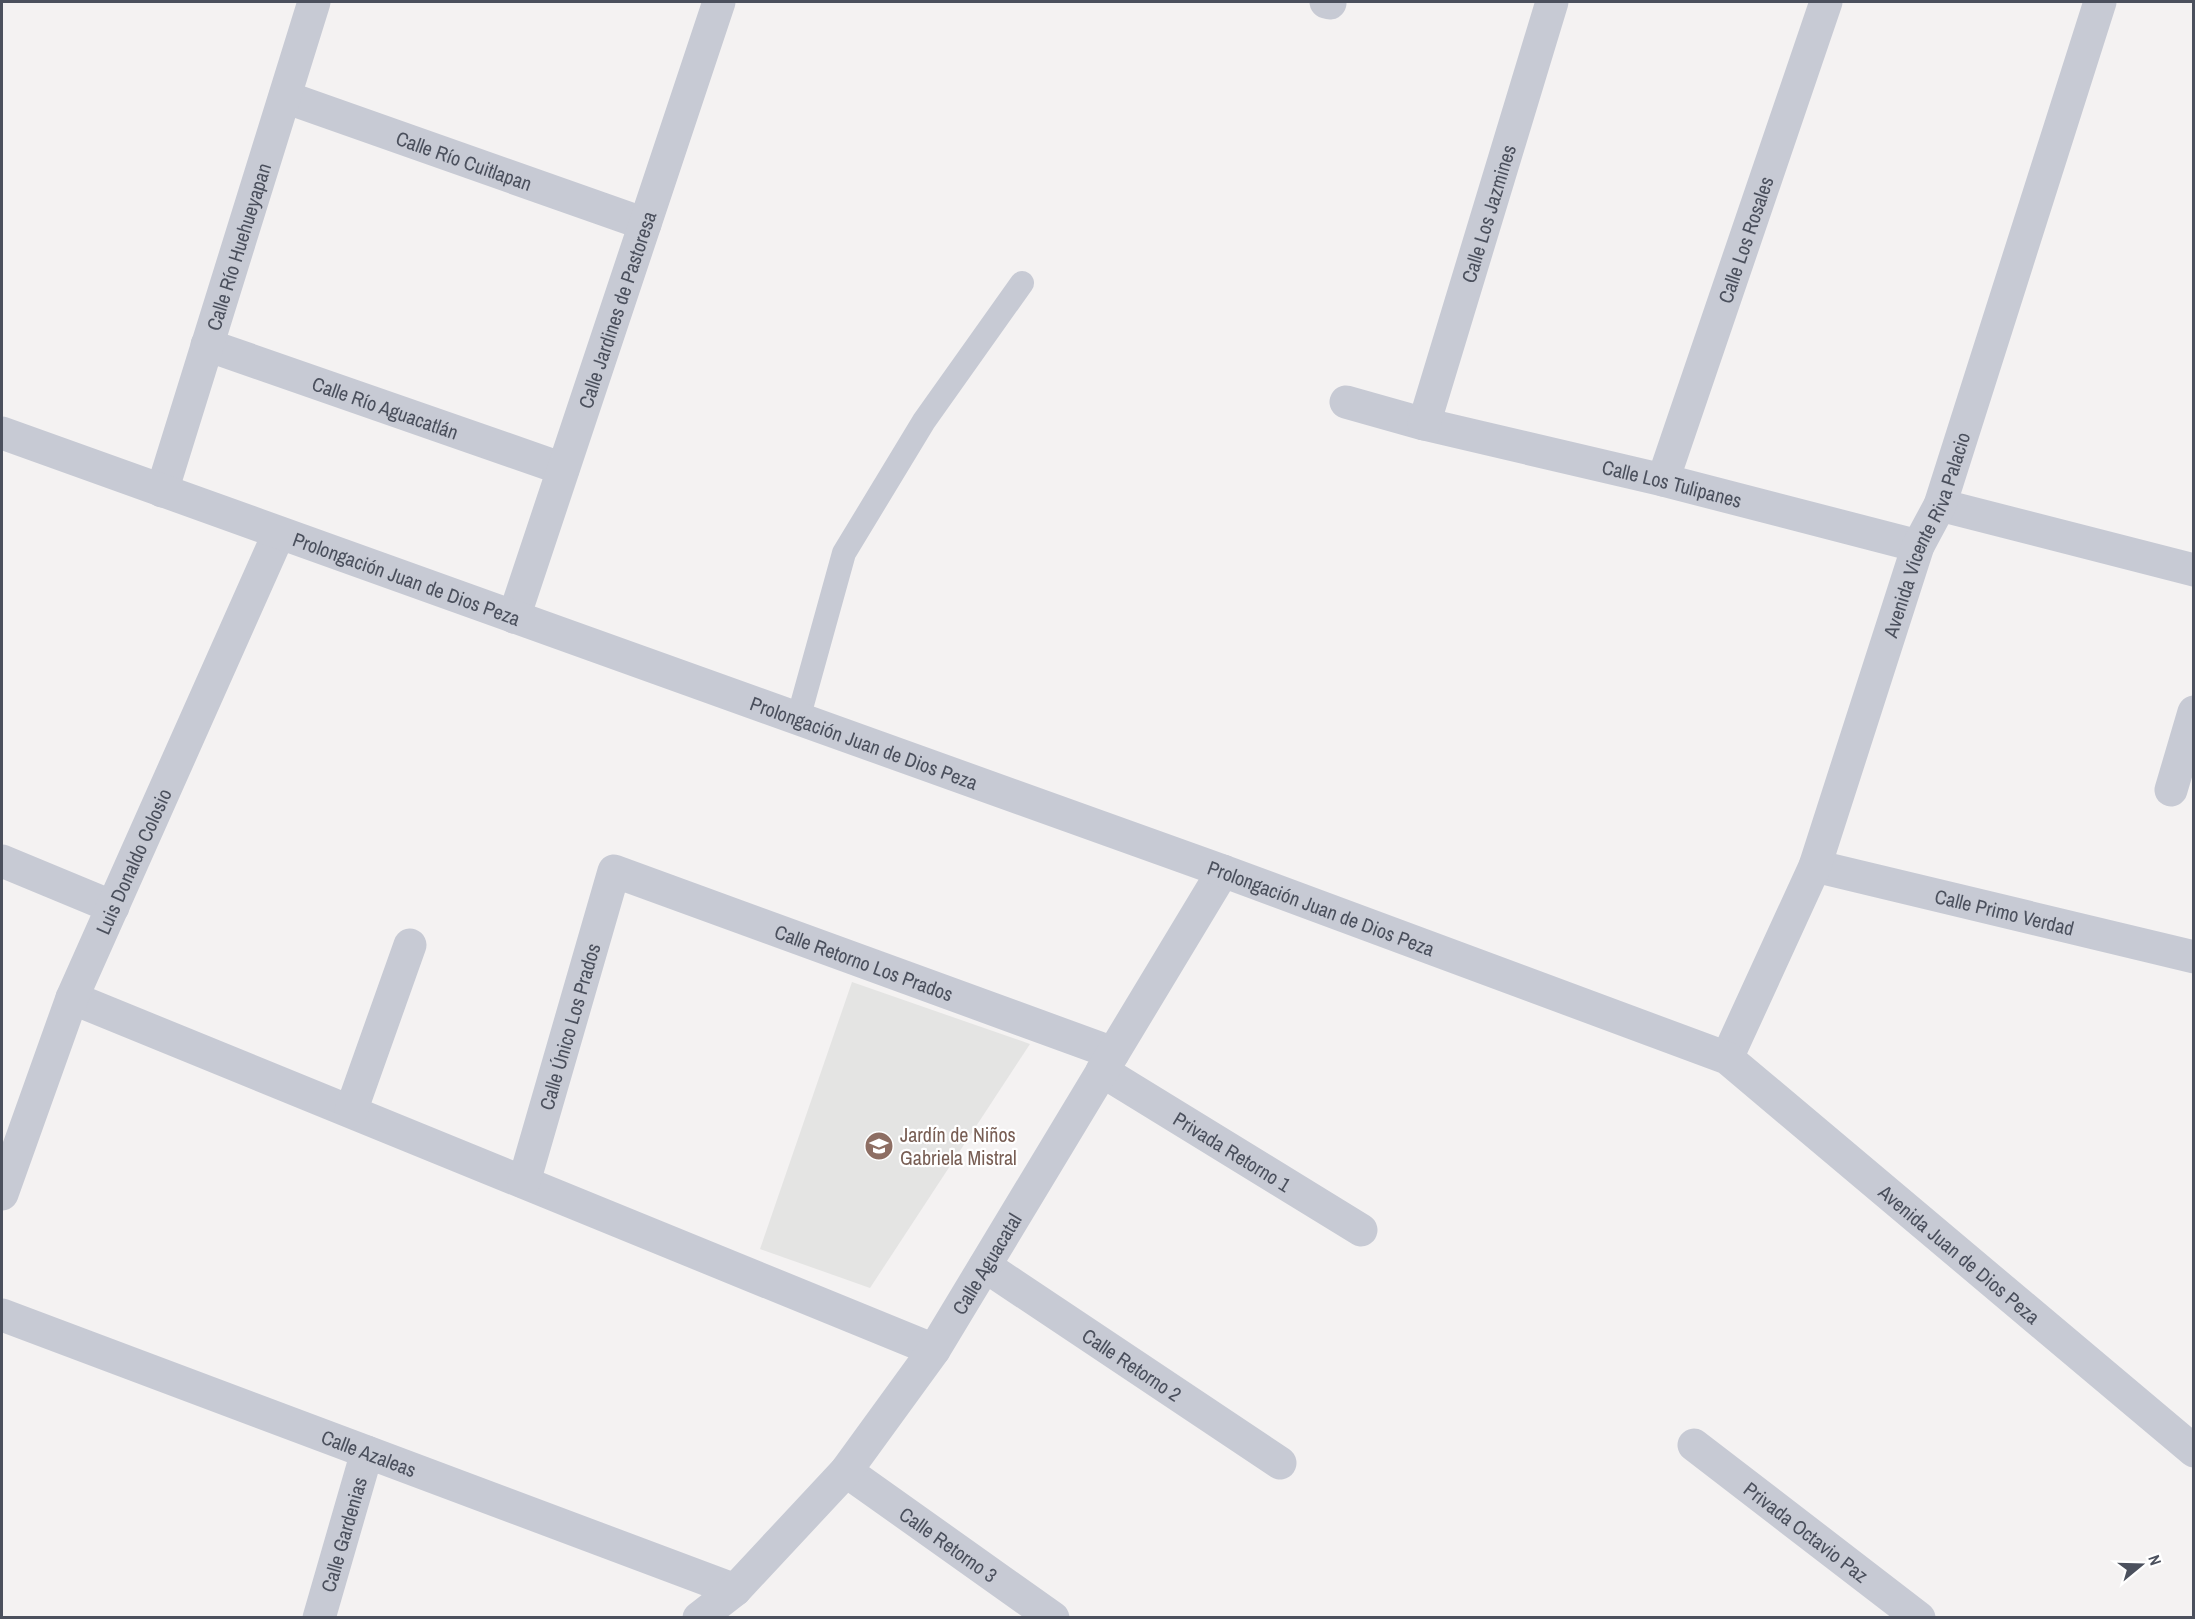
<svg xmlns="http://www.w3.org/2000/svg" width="2195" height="1619" font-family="'Archivo Narrow',sans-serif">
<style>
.education{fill:#e4e4e3}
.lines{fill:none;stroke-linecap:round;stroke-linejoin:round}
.service{stroke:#c7cad4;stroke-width:24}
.minor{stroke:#c7cad4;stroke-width:33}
.tertiary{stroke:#c7cad4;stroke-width:33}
.labels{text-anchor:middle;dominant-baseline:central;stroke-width:4.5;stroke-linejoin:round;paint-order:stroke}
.street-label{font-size:20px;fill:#4b505d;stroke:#fff}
.education-label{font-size:20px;fill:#785e54;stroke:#fff;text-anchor:start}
</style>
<rect width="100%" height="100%" fill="#f4f2f2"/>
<path class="education" d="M 852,982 L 1030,1044 L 870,1288 L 760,1249 Z"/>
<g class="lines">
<path class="service" d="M 798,719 L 844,553 L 924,421 L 1022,283"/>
<g class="minor">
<path d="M 1326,2 L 1330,3"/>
<path id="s1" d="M 285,97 L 645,224"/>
<path id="s2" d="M 207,345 L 563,469"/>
<path id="s3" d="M 1346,402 L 1424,424 L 1663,480 L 1918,546"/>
<path id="s4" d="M 1424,424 L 1552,2"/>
<path id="s5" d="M 1663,480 L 1826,2"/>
<path id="s6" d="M 162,491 L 314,2"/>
<path d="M 1940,505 L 2194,570"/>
<path id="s7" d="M 514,617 L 719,2"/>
<path d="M 2171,790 L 2194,712"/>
<path d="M 2,861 L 113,907"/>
<path id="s8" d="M 1815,866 L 2194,957"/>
<path d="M 72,998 L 934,1350"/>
<path id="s9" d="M 1727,1058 L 1815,866 L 1918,546 L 1940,505 L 2100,2"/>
<path id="s10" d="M 1102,1071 L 1361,1230"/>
<path d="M 351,1111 L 410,945"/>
<path id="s11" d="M 524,1182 L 614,871 L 1113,1053"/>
<path id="s12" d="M 2,1194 L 72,998 L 279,533"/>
<path id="s13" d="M 985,1266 L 1280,1463"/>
<path id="s14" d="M 2,1315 L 735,1590"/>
<path id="s15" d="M 1694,1445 L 1919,1618"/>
<path id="s16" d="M 846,1471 L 1053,1618"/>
<path id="s17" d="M 319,1618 L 367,1452"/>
<path id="s18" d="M 699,1618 L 735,1590 L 846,1471 L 934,1350 L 1223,871"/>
</g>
<path class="tertiary" id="s19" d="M 2,433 L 1223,871 L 1727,1058 L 2194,1451"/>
</g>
<defs>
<g id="school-disc" transform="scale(1.5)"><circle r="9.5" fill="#8d6e63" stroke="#fff"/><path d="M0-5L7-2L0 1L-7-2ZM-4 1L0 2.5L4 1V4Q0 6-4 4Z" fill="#fff"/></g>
</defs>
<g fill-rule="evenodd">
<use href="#school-disc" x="879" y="1146"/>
</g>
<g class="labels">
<g class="street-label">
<text stroke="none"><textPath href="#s1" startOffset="190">Calle Río Cuitlapan</textPath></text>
<text stroke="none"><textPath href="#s4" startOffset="220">Calle Los Jazmines</textPath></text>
<text stroke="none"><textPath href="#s5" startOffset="254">Calle Los Rosales</textPath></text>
<text stroke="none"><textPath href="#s6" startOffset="256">Calle Río Huehueyapan</textPath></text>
<text stroke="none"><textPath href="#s7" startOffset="324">Calle Jardines de Pastoresa</textPath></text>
<text stroke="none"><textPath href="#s2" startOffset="189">Calle Río Aguacatlán</textPath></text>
<text stroke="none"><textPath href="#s3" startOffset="336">Calle Los Tulipanes</textPath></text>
<text stroke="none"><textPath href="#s9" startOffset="561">Avenida Vicente Riva Palacio</textPath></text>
<text stroke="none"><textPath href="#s19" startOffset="430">Prolongación Juan de Dios Peza</textPath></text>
<text stroke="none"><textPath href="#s19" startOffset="916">Prolongación Juan de Dios Peza</textPath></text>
<text stroke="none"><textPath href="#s12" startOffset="358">Luis Donaldo Colosio</textPath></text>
<text stroke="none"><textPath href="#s19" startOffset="1402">Prolongación Juan de Dios Peza</textPath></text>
<text stroke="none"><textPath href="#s8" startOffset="195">Calle Primo Verdad</textPath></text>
<text stroke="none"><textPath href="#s11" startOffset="590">Calle Retorno Los Prados</textPath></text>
<text stroke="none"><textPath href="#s11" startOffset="162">Calle Único Los Prados</textPath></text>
<text stroke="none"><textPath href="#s10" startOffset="153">Privada Retorno 1</textPath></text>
<text stroke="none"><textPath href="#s19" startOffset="2139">Avenida Juan de Dios Peza</textPath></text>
<text stroke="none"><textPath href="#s18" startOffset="459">Calle Aguacatal</textPath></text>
<text stroke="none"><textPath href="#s13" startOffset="177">Calle Retorno 2</textPath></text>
<text stroke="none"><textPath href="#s14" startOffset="392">Calle Azaleas</textPath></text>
<text stroke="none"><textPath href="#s15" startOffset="142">Privada Octavio Paz</textPath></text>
<text stroke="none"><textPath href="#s17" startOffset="87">Calle Gardenias</textPath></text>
<text stroke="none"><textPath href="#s16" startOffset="126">Calle Retorno 3</textPath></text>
</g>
<g class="education-label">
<text x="900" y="1134">Jardín de Niños<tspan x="900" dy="23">Gabriela Mistral</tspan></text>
</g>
</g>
<rect width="2195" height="1619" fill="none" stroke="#4b505d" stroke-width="6"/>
<g transform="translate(2141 1565) rotate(71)" stroke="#ffffff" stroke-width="4.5" paint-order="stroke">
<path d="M0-4.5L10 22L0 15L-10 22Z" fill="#4b505d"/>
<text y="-9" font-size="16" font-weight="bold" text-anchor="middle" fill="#4b505d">N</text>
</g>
</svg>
